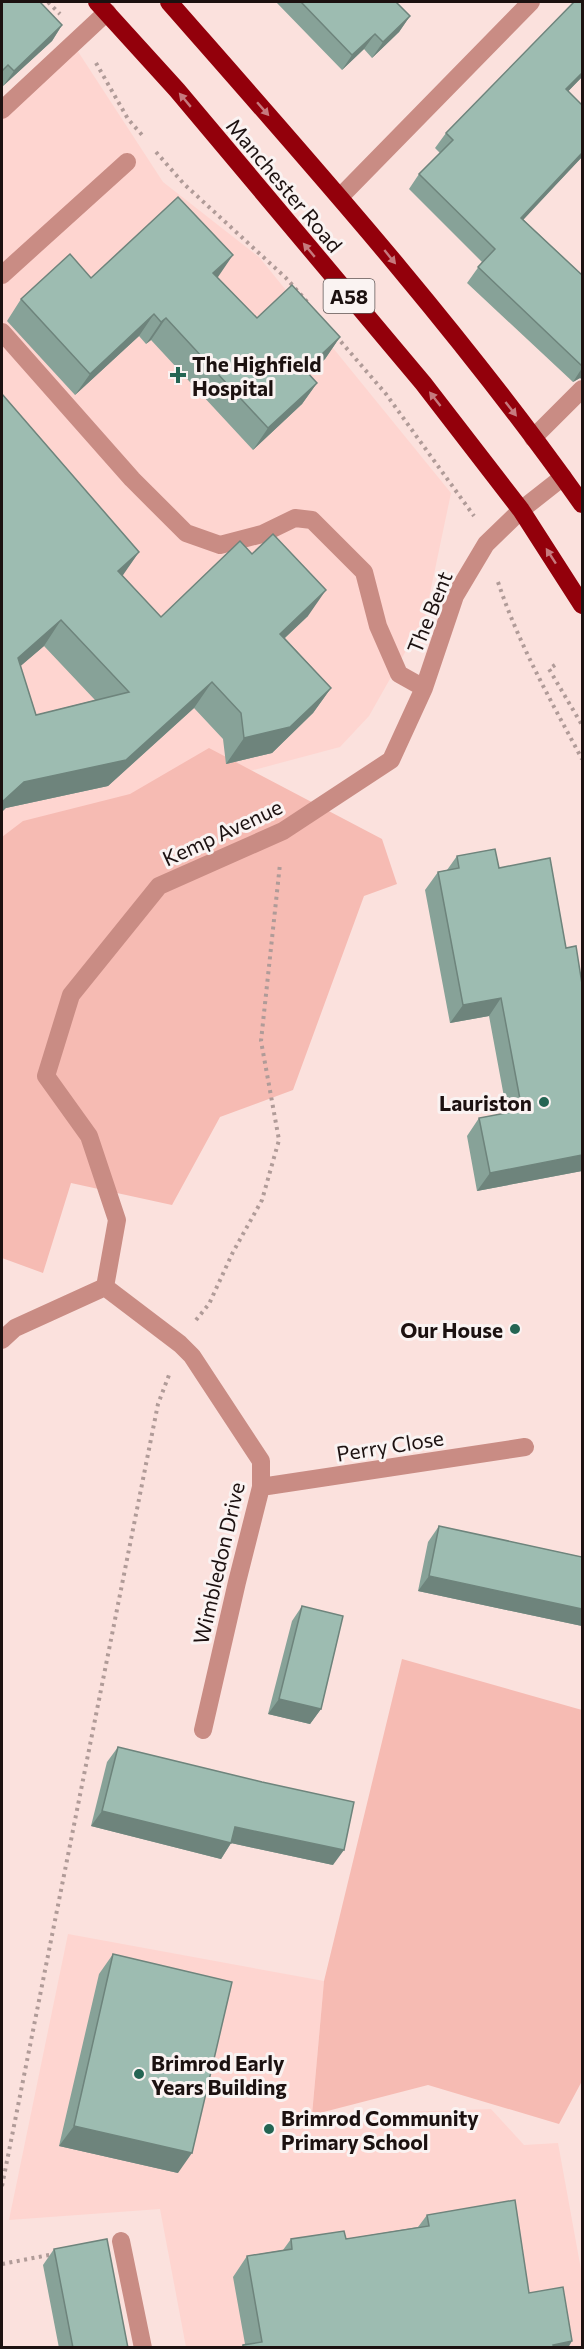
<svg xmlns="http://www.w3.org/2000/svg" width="584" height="2349" font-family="Commissioner,sans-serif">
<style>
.built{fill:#fed5d0}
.green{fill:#f6bbb3}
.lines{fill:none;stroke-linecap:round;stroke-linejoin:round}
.path{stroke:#b09b98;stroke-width:4;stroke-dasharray:3 4.5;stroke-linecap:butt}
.minor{stroke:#c98c84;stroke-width:18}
.highway{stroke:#93000b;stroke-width:18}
.wall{fill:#87a298;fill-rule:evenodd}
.shaded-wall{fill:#6e847c}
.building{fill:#9dbcb1;stroke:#6e847c;stroke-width:1.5;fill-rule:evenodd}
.oneway{fill:#c67a7e}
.poi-dot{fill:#246553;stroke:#faf3f2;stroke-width:2}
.labels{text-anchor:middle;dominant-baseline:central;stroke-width:6;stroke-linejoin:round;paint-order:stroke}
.shield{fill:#faf3f2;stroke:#5f5554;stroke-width:1.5}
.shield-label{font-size:20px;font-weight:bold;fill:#1c1110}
.street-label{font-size:21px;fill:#1c1110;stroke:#faf3f2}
.poi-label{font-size:21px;font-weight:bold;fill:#1c1110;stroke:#faf3f2;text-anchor:start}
</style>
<rect width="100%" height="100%" fill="#fbe1dd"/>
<path class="built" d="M 77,50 L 163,182 L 259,257 L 451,493 L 425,617 L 369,716 L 340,747 L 141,800 L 2,842 L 2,119 Z
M 68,1934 L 324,1981 L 312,2115 L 491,2109 L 524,2145 L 558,2143 L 582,2275 L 582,2347 L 186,2347 L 160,2209 L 9,2220 Z"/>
<path class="green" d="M 209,748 L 382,839 L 397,884 L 364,896 L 293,1090 L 220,1117 L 172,1205 L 71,1183 L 43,1273 L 2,1258 L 2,837 L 23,821 L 130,794 Z
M 402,1659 L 582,1710 L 582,2081 L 559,2124 L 428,2085 L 312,2115 L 324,1981 Z"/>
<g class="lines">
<path class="path" d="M 48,2 L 60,14
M 96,63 L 128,119 L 142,135
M 156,152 L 184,184 L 286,278 L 310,305
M 336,336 L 386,394 L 474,516
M 498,582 C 519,645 551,701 582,759
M 555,665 L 549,669 L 582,725
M 196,1320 L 209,1304 L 233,1252 L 262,1200 L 279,1140 L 261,1041 L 280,864
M 2,2186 L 158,1404 L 169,1375
M 2,2264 L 54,2254"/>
<path class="minor" d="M 2,110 L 107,12
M 340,197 L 531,2
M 2,275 L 127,162
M 2,332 L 132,479 L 186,533 L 220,545 L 262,534 L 295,518 L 312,520 L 364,572 L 378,626 L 399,674 L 424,688
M 533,438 L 582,389
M 105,1287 L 180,1344 L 192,1356 L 261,1461 L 261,1487 L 237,1582 L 203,1730
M 2,1340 L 15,1328 L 105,1287 L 117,1220 L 89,1136 L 46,1076 L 71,995 L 159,886 L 283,831 L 391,760 L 424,688 L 455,596 L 486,544 L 521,510 L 563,477
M 261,1487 L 525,1447
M 121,2241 L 143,2348"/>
<path class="highway" d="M 97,2 L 177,90 L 423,383 L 521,510 L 582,605
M 169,2 C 312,165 457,327 582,504"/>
</g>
<path class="wall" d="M 2,2 L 62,25 L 52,41 L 3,86 L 2,84 Z
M 276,2 L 396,2 L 410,16 L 399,32 L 372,58 L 364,49 L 342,70 Z
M 582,77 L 568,91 L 582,157 L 523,219 L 582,275 L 582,379 L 580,378 L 573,382 L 467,283 L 482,262 L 409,189 L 419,174 L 440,153 L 435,148 L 446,133 Z
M 217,277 L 257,318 L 340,337 L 325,359 L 308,374 L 317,383 L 302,404 L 253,450 L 151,340 L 146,344 L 139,336 L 75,395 L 7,321 L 21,299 L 91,278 Z
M 2,394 L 139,552 L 122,575 L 161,617 L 308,616 L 285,638 L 331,688 L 313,713 L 272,753 L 226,764 L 223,739 L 194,708 L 108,786 L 6,808 ZM 44,646 L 95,700 L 36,715 L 20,666 Z
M 457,856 L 499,868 L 582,1171 L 477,1191 L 467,1136 L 479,1118 L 507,1113 L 489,1016 L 450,1023 L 425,890 L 438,872 L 447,870 Z
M 439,1526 L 582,1557 L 582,1626 L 418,1591 L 428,1542 Z
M 302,1606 L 321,1709 L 310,1724 L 268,1714 L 292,1621 Z
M 118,1747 L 333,1865 L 231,1843 L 221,1859 L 91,1826 L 107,1762 Z
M 113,1954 L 178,2173 L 59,2146 L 99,1974 Z
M 427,2215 L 529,2293 L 568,2348 L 241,2348 L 243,2345 L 245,2344 L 233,2277 L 247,2256 L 283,2250 L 291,2239 L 346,2239 L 418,2227 Z
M 54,2249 L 128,2348 L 59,2348 L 43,2265 Z"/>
<path class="shaded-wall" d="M 410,16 L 399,32 L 372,58 L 383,42 Z
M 62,25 L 52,41 L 3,86 L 14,71 Z
M 375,34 L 364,49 L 342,70 L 352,55 Z
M 582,73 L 582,77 L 556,104 L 566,89 Z
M 582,153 L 582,157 L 511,233 L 521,218 Z
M 233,255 L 218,277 L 198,295 L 213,273 Z
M 154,314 L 139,336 L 75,395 L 90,374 Z
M 166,318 L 151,340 L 146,344 L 161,322 Z
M 340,337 L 325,359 L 290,391 L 305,370 Z
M 582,368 L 582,379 L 580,378 L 573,382 Z
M 317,383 L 302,404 L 253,450 L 268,428 Z
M 139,552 L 121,578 L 118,571 Z
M 326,590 L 308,616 L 262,659 L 280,634 Z
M 61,620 L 44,646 L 2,682 L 18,658 Z
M 212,682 L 194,708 L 108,786 L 6,808 L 2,812 L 2,802 L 24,782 Z
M 331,688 L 313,713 L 272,753 L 226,764 L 244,738 Z
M 501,998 L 489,1016 L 450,1023 L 463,1005 Z
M 582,1155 L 582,1171 L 477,1191 L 490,1173 Z
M 429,1576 L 582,1609 L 582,1626 L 418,1591 Z
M 279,1699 L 321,1709 L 310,1724 L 268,1714 Z
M 102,1811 L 235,1827 L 344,1850 L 333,1865 L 231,1843 L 221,1859 L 91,1826 Z
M 74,2126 L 192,2153 L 178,2173 L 59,2146 Z
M 572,2341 L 568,2348 L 551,2348 L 553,2345 Z"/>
<path class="building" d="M 2,2 L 40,2 L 62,25 L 14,71 L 8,65 L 2,71 Z
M 301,2 L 396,2 L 410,16 L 383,42 L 375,34 L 352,55 Z
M 574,2 L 582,2 L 582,73 L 566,89 L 582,105 L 582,153 L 521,218 L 582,275 L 582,366 L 478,267 L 495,249 L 419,174 L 453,140 L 446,133 Z
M 178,197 L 233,255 L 213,273 L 257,318 L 292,285 L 340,337 L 305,370 L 317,383 L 268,428 L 166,318 L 161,322 L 154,314 L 90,374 L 21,299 L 70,254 L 91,278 Z
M 2,394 L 139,552 L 118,571 L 161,617 L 240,541 L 252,554 L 273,534 L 326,590 L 280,634 L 331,688 L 290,727 L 244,738 L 241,713 L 212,682 L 126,760 L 24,782 L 2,802 ZM 61,620 L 129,692 L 36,715 L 18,658 Z
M 495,849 L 499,868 L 550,858 L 566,948 L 576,946 L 582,984 L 582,1155 L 490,1173 L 479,1118 L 522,1110 L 501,998 L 463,1005 L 438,872 L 459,868 L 457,856 Z
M 439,1526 L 582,1557 L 582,1609 L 429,1576 Z
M 302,1606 L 343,1616 L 321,1709 L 279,1699 Z
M 118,1747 L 262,1782 L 354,1802 L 344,1850 L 235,1827 L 231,1843 L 102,1811 Z
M 113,1954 L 232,1982 L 192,2153 L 74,2126 Z
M 515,2200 L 529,2293 L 563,2287 L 572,2341 L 553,2345 L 554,2348 L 243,2348 L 243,2345 L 262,2342 L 247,2256 L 292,2249 L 291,2239 L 344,2231 L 346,2239 L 429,2226 L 427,2215 Z
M 107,2239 L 128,2348 L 73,2348 L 54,2249 Z"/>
<defs><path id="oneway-solid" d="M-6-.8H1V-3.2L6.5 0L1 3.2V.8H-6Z" transform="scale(1.5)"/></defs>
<g class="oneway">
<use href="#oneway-solid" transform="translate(185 100) rotate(-130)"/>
<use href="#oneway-solid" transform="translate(263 109) rotate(49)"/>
<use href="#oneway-solid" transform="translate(309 250) rotate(-130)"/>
<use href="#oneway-solid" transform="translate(390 257) rotate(51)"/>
<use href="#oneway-solid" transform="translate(435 399) rotate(-128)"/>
<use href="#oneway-solid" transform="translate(511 409) rotate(52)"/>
<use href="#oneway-solid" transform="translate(551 556) rotate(-123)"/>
</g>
<g class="poi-dot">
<path d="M175 366h6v6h6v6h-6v6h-6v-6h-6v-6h6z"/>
<circle cx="544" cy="1102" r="6"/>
<circle cx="515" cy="1329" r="6"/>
<circle cx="139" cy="2074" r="6"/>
<circle cx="269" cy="2129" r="6"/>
</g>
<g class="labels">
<rect class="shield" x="323.5" y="279" width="51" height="34" rx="4.5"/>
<g class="shield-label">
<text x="349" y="296">A58</text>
</g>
<g class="street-label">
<text transform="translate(285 185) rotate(50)">Manchester Road</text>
<text transform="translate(429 612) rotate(-68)">The Bent</text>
<text transform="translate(222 832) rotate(-25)">Kemp Avenue</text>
<text transform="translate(390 1445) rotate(-9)">Perry Close</text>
<text transform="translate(218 1563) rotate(-77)">Wimbledon Drive</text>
</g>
<g class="poi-label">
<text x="192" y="363">The Highfield<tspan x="192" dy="24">Hospital</tspan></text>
<text x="532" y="1102" text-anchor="end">Lauriston</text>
<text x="503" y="1329" text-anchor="end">Our House</text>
<text x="151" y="2062">Brimrod Early<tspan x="151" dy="24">Years Building</tspan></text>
<text x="281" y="2117">Brimrod Community<tspan x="281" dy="24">Primary School</tspan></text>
</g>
</g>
<rect width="584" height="2349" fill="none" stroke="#1c1110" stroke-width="6"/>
</svg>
